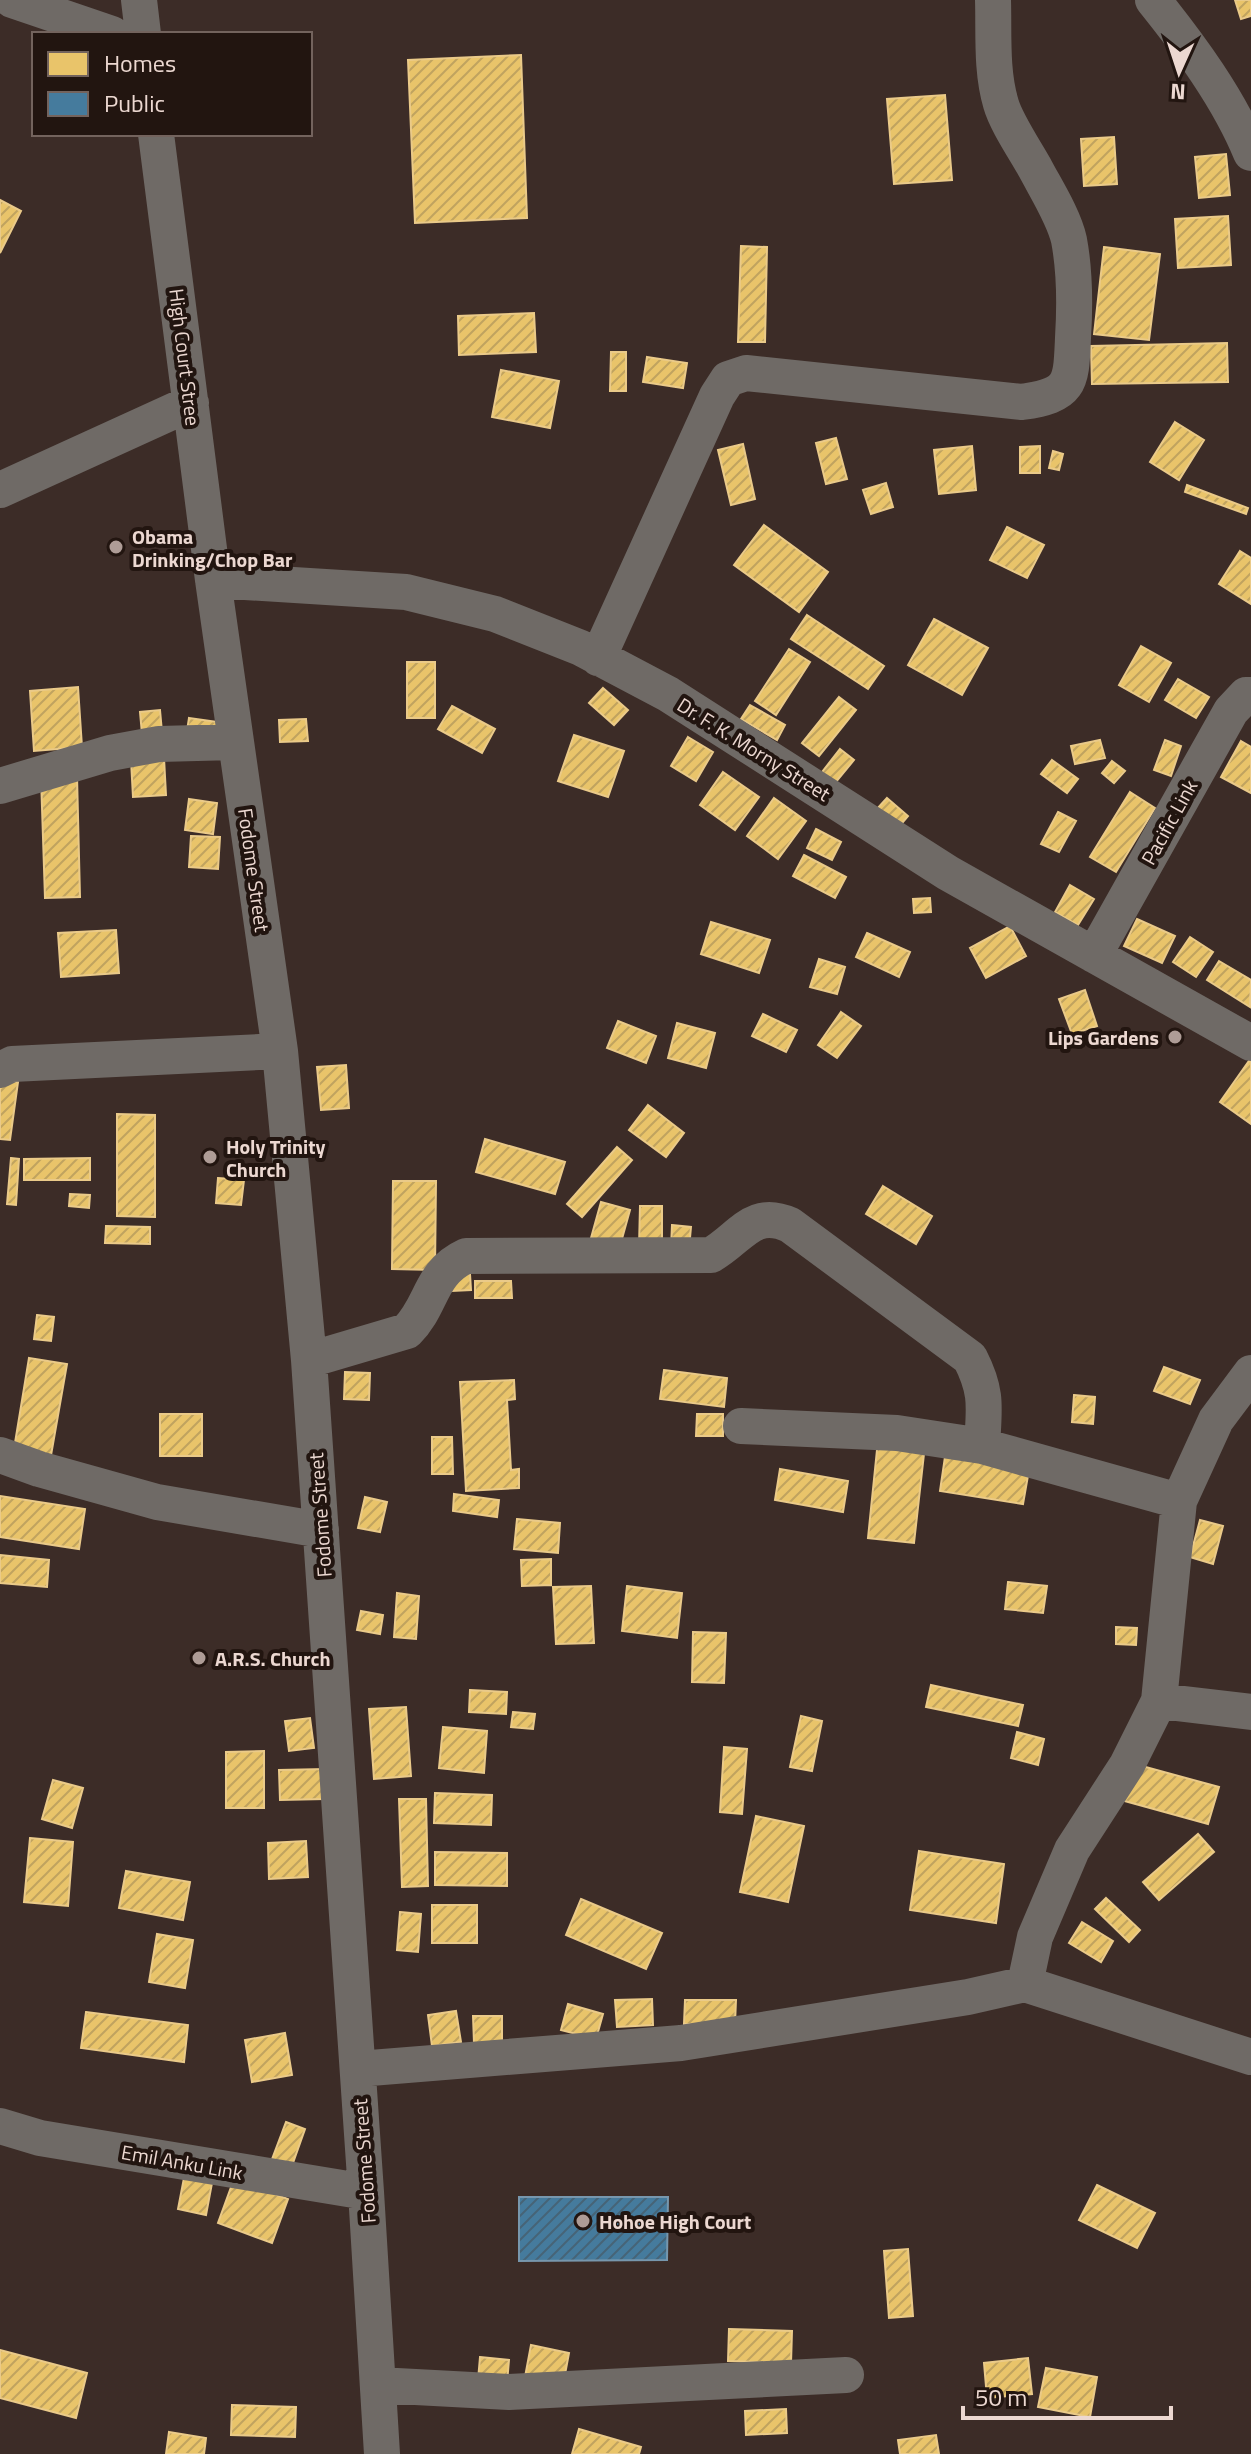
<svg xmlns="http://www.w3.org/2000/svg" width="1251" height="2454" font-family="'Titillium Web',sans-serif">
<style>
.homes{fill:url(#homes-hatch);stroke:#eaca89;stroke-width:2}
.public{fill:url(#public-hatch);stroke:#7797ad;stroke-width:2}
.lines{fill:none;stroke-linecap:round;stroke-linejoin:round}
.minor{stroke:#6f6a66;stroke-width:36}
.poi-dot{fill:#ae9c96;stroke:#221510;stroke-width:3}
.labels{text-anchor:middle;dominant-baseline:central;stroke-width:8;stroke-linejoin:round;paint-order:stroke}
.street-label{font-size:20px;fill:#ecd8d1;stroke:#221510}
.poi-label{font-size:20px;font-weight:bold;fill:#ecd8d1;stroke:#221510;text-anchor:start}
</style>
<defs>
<pattern id="homes-hatch" width="6" height="6" patternUnits="userSpaceOnUse" patternTransform="scale(2)"><rect width="6" height="6" fill="#e9c46a"/><path d="M-1 1l2-2M0 6l6-6M5 7l2-2" fill="none" stroke="#c0a35f"/></pattern>
<pattern id="public-hatch" width="6" height="6" patternUnits="userSpaceOnUse" patternTransform="scale(2)"><rect width="6" height="6" fill="#457b9d"/><path d="M-1 1l2-2M0 6l6-6M5 7l2-2" fill="none" stroke="#466477"/></pattern>
</defs>
<rect width="100%" height="100%" fill="#3c2c27"/>
<path class="homes" d="M 1235,0 L 1251,0 L 1251,16 L 1241,19 Z
M 521,55 L 527,218 L 415,223 L 408,60 Z
M 945,95 L 952,180 L 894,184 L 887,99 Z
M 1114,137 L 1117,184 L 1084,186 L 1081,139 Z
M 1226,154 L 1230,195 L 1199,198 L 1195,157 Z
M 0,200 L 21,211 L 0,253 Z
M 1228,216 L 1231,265 L 1178,268 L 1175,219 Z
M 741,246 L 767,247 L 765,342 L 738,342 Z
M 1104,247 L 1160,254 L 1149,340 L 1094,334 Z
M 534,313 L 536,352 L 459,355 L 458,316 Z
M 1227,343 L 1228,382 L 1092,384 L 1091,346 Z
M 611,352 L 626,352 L 626,391 L 610,391 Z
M 647,357 L 687,363 L 683,388 L 643,382 Z
M 501,370 L 559,381 L 550,428 L 492,417 Z
M 1175,422 L 1204,440 L 1179,480 L 1150,462 Z
M 836,438 L 847,479 L 826,484 L 816,443 Z
M 743,444 L 755,499 L 731,505 L 718,450 Z
M 972,446 L 976,490 L 939,494 L 934,450 Z
M 1040,446 L 1040,473 L 1020,473 L 1020,447 Z
M 1053,451 L 1063,454 L 1059,470 L 1049,468 Z
M 886,483 L 893,507 L 871,514 L 863,490 Z
M 1187,485 L 1248,508 L 1246,514 L 1185,492 Z
M 764,525 L 828,572 L 799,612 L 734,565 Z
M 1007,527 L 1044,545 L 1027,578 L 990,560 Z
M 1240,551 L 1251,558 L 1251,604 L 1219,584 Z
M 807,615 L 884,666 L 868,689 L 791,639 Z
M 934,619 L 988,648 L 962,695 L 908,665 Z
M 1141,646 L 1171,663 L 1149,702 L 1119,685 Z
M 789,649 L 810,662 L 776,715 L 755,701 Z
M 407,662 L 435,662 L 435,718 L 407,718 Z
M 1178,679 L 1209,697 L 1196,718 L 1165,700 Z
M 78,687 L 82,747 L 34,751 L 30,691 Z
M 603,688 L 628,710 L 614,725 L 589,703 Z
M 839,697 L 856,710 L 819,756 L 802,743 Z
M 750,705 L 785,725 L 777,740 L 741,719 Z
M 452,706 L 495,729 L 482,753 L 438,729 Z
M 160,710 L 162,732 L 142,734 L 140,712 Z
M 189,718 L 218,722 L 216,735 L 187,731 Z
M 306,719 L 308,741 L 280,742 L 279,720 Z
M 574,735 L 624,751 L 608,797 L 558,781 Z
M 688,737 L 713,752 L 696,781 L 671,766 Z
M 1100,740 L 1105,758 L 1075,764 L 1071,746 Z
M 1165,740 L 1181,746 L 1171,776 L 1154,770 Z
M 1241,741 L 1251,747 L 1251,793 L 1221,777 Z
M 840,749 L 854,760 L 835,783 L 822,772 Z
M 164,758 L 166,795 L 133,797 L 131,760 Z
M 1052,760 L 1078,779 L 1067,793 L 1041,774 Z
M 1112,761 L 1125,771 L 1114,783 L 1102,773 Z
M 723,772 L 759,797 L 735,830 L 700,805 Z
M 77,776 L 80,897 L 45,898 L 41,777 Z
M 1130,792 L 1155,808 L 1116,872 L 1090,857 Z
M 774,798 L 806,821 L 778,859 L 747,836 Z
M 887,798 L 908,816 L 897,829 L 876,810 Z
M 189,799 L 217,803 L 213,834 L 185,830 Z
M 1058,812 L 1076,821 L 1059,852 L 1041,844 Z
M 816,829 L 841,842 L 832,860 L 807,848 Z
M 191,836 L 220,837 L 218,869 L 189,867 Z
M 804,855 L 846,877 L 835,898 L 793,876 Z
M 1070,885 L 1094,899 L 1078,925 L 1055,912 Z
M 930,898 L 931,912 L 914,913 L 913,899 Z
M 1137,919 L 1175,936 L 1162,963 L 1124,946 Z
M 711,922 L 770,940 L 759,973 L 701,954 Z
M 1010,926 L 1026,956 L 986,978 L 970,948 Z
M 116,930 L 119,973 L 61,977 L 58,933 Z
M 867,933 L 910,952 L 899,977 L 856,957 Z
M 1190,937 L 1213,952 L 1196,977 L 1173,962 Z
M 819,959 L 845,967 L 837,994 L 810,987 Z
M 1219,961 L 1251,980 L 1250,1007 L 1207,980 Z
M 1085,990 L 1097,1026 L 1072,1034 L 1059,999 Z
M 841,1012 L 861,1026 L 837,1058 L 818,1045 Z
M 763,1014 L 797,1030 L 786,1052 L 752,1036 Z
M 618,1021 L 656,1036 L 646,1063 L 607,1048 Z
M 677,1023 L 715,1033 L 706,1068 L 668,1058 Z
M 1251,1058 L 1251,1124 L 1220,1102 Z
M 346,1065 L 349,1108 L 321,1110 L 317,1067 Z
M 0,1079 L 18,1082 L 10,1140 L 0,1139 Z
M 648,1105 L 684,1133 L 666,1157 L 629,1130 Z
M 117,1114 L 155,1115 L 155,1217 L 117,1216 Z
M 485,1139 L 565,1162 L 555,1194 L 476,1172 Z
M 617,1147 L 632,1160 L 582,1217 L 567,1204 Z
M 11,1158 L 19,1159 L 16,1205 L 7,1204 Z
M 90,1158 L 90,1180 L 24,1180 L 24,1159 Z
M 218,1178 L 244,1180 L 241,1205 L 216,1203 Z
M 393,1181 L 436,1181 L 435,1270 L 392,1269 Z
M 883,1186 L 932,1216 L 916,1244 L 866,1214 Z
M 70,1194 L 90,1195 L 89,1208 L 69,1206 Z
M 601,1202 L 630,1210 L 620,1246 L 591,1238 Z
M 640,1206 L 662,1206 L 662,1248 L 639,1247 Z
M 672,1225 L 691,1227 L 689,1249 L 671,1248 Z
M 106,1226 L 150,1227 L 150,1244 L 105,1243 Z
M 452,1274 L 470,1274 L 471,1290 L 452,1291 Z
M 475,1281 L 511,1281 L 512,1298 L 475,1298 Z
M 37,1315 L 54,1317 L 51,1341 L 34,1339 Z
M 29,1358 L 67,1364 L 50,1461 L 13,1455 Z
M 1164,1367 L 1200,1380 L 1190,1404 L 1154,1391 Z
M 664,1370 L 727,1378 L 724,1407 L 660,1399 Z
M 345,1372 L 370,1373 L 369,1400 L 344,1399 Z
M 514,1380 L 515,1399 L 507,1400 L 511,1470 L 519,1469 L 519,1488 L 466,1491 L 460,1382 Z
M 1074,1395 L 1095,1397 L 1093,1424 L 1072,1422 Z
M 160,1414 L 202,1414 L 202,1456 L 160,1456 Z
M 697,1414 L 723,1414 L 723,1436 L 696,1436 Z
M 432,1437 L 452,1437 L 453,1474 L 432,1474 Z
M 878,1440 L 925,1445 L 914,1543 L 868,1538 Z
M 946,1450 L 1030,1464 L 1023,1504 L 940,1491 Z
M 780,1469 L 848,1481 L 843,1512 L 775,1500 Z
M 454,1494 L 499,1500 L 497,1517 L 453,1511 Z
M 0,1496 L 85,1509 L 79,1549 L 0,1537 Z
M 365,1497 L 387,1502 L 380,1532 L 358,1528 Z
M 517,1519 L 560,1523 L 558,1553 L 514,1549 Z
M 1200,1520 L 1223,1526 L 1213,1564 L 1190,1557 Z
M 0,1555 L 49,1560 L 47,1587 L 0,1583 Z
M 551,1559 L 551,1585 L 522,1586 L 521,1560 Z
M 1008,1582 L 1047,1586 L 1043,1613 L 1005,1609 Z
M 591,1586 L 594,1643 L 556,1644 L 553,1587 Z
M 627,1586 L 682,1593 L 677,1638 L 622,1631 Z
M 397,1593 L 419,1596 L 416,1639 L 394,1637 Z
M 361,1611 L 383,1615 L 380,1634 L 357,1630 Z
M 1116,1627 L 1137,1628 L 1136,1645 L 1116,1644 Z
M 693,1632 L 726,1633 L 724,1683 L 692,1682 Z
M 931,1685 L 1023,1705 L 1018,1726 L 926,1707 Z
M 470,1690 L 507,1692 L 506,1714 L 469,1712 Z
M 406,1707 L 411,1776 L 374,1779 L 369,1709 Z
M 513,1712 L 535,1714 L 533,1729 L 511,1727 Z
M 801,1716 L 822,1721 L 812,1771 L 790,1767 Z
M 310,1718 L 314,1748 L 289,1751 L 285,1721 Z
M 443,1727 L 487,1731 L 484,1773 L 439,1768 Z
M 1017,1732 L 1044,1739 L 1038,1765 L 1011,1758 Z
M 724,1747 L 747,1749 L 742,1814 L 720,1812 Z
M 264,1751 L 264,1808 L 226,1808 L 226,1752 Z
M 1131,1763 L 1219,1787 L 1208,1824 L 1121,1800 Z
M 325,1769 L 325,1799 L 280,1800 L 279,1770 Z
M 53,1780 L 83,1788 L 72,1828 L 42,1819 Z
M 435,1793 L 492,1795 L 491,1825 L 434,1823 Z
M 399,1799 L 426,1799 L 428,1886 L 402,1887 Z
M 756,1816 L 804,1826 L 788,1902 L 740,1892 Z
M 1198,1834 L 1214,1852 L 1159,1900 L 1143,1882 Z
M 30,1838 L 73,1842 L 68,1906 L 24,1902 Z
M 306,1841 L 308,1877 L 269,1879 L 268,1843 Z
M 919,1851 L 1004,1864 L 996,1923 L 910,1910 Z
M 435,1852 L 507,1853 L 507,1886 L 435,1885 Z
M 126,1871 L 190,1882 L 183,1920 L 119,1908 Z
M 1106,1898 L 1140,1930 L 1129,1942 L 1095,1909 Z
M 581,1899 L 662,1933 L 646,1969 L 566,1935 Z
M 432,1905 L 477,1905 L 477,1943 L 432,1943 Z
M 400,1912 L 421,1914 L 418,1952 L 397,1950 Z
M 1082,1922 L 1113,1941 L 1101,1962 L 1069,1943 Z
M 157,1934 L 193,1940 L 185,1988 L 149,1982 Z
M 652,1999 L 653,2025 L 617,2027 L 615,2000 Z
M 685,2000 L 736,2000 L 735,2024 L 684,2024 Z
M 568,2004 L 603,2014 L 596,2039 L 561,2030 Z
M 456,2011 L 461,2042 L 432,2046 L 428,2015 Z
M 86,2012 L 188,2025 L 184,2062 L 81,2048 Z
M 473,2016 L 502,2016 L 502,2043 L 474,2043 Z
M 285,2033 L 292,2075 L 252,2082 L 245,2040 Z
M 286,2122 L 305,2129 L 288,2177 L 268,2170 Z
M 184,2178 L 212,2183 L 206,2215 L 178,2209 Z
M 234,2179 L 288,2199 L 272,2243 L 218,2223 Z
M 1097,2185 L 1155,2213 L 1137,2248 L 1079,2220 Z
M 908,2249 L 913,2316 L 889,2318 L 884,2251 Z
M 729,2329 L 792,2331 L 791,2363 L 728,2361 Z
M 531,2345 L 569,2353 L 563,2385 L 525,2377 Z
M 0,2350 L 87,2373 L 76,2418 L 0,2398 Z
M 480,2357 L 509,2360 L 507,2383 L 478,2380 Z
M 1028,2358 L 1032,2394 L 987,2398 L 984,2363 Z
M 1046,2368 L 1097,2377 L 1090,2417 L 1038,2407 Z
M 232,2405 L 296,2407 L 295,2437 L 231,2435 Z
M 786,2409 L 787,2433 L 746,2435 L 745,2411 Z
M 579,2429 L 641,2447 L 639,2454 L 572,2454 Z
M 169,2432 L 206,2438 L 204,2454 L 166,2454 Z
M 936,2435 L 939,2454 L 900,2454 L 898,2440 Z"/>
<path class="public" d="M 519,2197 L 668,2197 L 667,2260 L 519,2261 Z"/>
<g class="lines">
<path class="minor" d="M 12,0 L 112,34
M 139,0 L 143,34
M 1153,0 C 1190,46 1229,99 1251,153
M 156,134 L 213,580 L 280,1051 L 309,1360 L 366,2192 L 382,2454
M 0,490 L 191,403
M 213,580 L 406,592 L 495,614 L 581,648 L 668,694 L 948,873 L 1251,1043
M 598,658 L 717,396 L 728,379 L 746,373 L 1022,402 C 1072,395 1071,383 1073,338 C 1075,306 1075,272 1069,240 C 1064,217 1046,189 1035,168 C 1025,150 1006,122 1001,104 C 991,71 994,33 993,0
M 0,786 L 110,753 L 159,744 L 235,742
M 1094,955 L 1231,711 L 1246,695 L 1251,695
M 0,1070 L 12,1064 L 280,1051
M 309,1360 L 407,1331 C 433,1305 429,1273 466,1256 L 711,1255 C 741,1238 752,1208 790,1225 L 970,1358 C 988,1393 984,1408 982,1446
M 741,1426 L 897,1433 L 982,1446 L 1179,1501
M 0,1455 L 39,1469 L 157,1502 L 321,1530
M 1159,1701 L 1251,1712
M 1025,1984 L 1035,1937 L 1072,1850 L 1127,1765 L 1159,1701 L 1179,1501 L 1216,1420 L 1251,1373
M 358,2069 L 681,2043 L 968,1997 L 1025,1984 L 1251,2057
M 0,2126 L 40,2138 L 366,2192
M 378,2385 L 509,2392 L 846,2375"/>
</g>
<g class="poi-dot">
<circle cx="116" cy="547" r="8"/>
<circle cx="1175" cy="1037" r="8"/>
<circle cx="210" cy="1157" r="8"/>
<circle cx="199" cy="1658" r="8"/>
<circle cx="583" cy="2221" r="8"/>
</g>
<g class="labels">
<g class="street-label">
<text transform="translate(185 357) rotate(83)">High Court Stree</text>
<text transform="translate(754 749) rotate(32)">Dr. F. K. Morny Street</text>
<text transform="translate(1169 822) rotate(-61)">Pacific Link</text>
<text transform="translate(254 870) rotate(82)">Fodome Street</text>
<text transform="translate(320 1515) rotate(-94)">Fodome Street</text>
<text transform="translate(364 2161) rotate(-94)">Fodome Street</text>
<text transform="translate(182 2162) rotate(10)">Emil Anku Link</text>
</g>
<g class="poi-label">
<text x="132" y="536">Obama<tspan x="132" dy="23">Drinking/Chop Bar</tspan></text>
<text x="1159" y="1037" text-anchor="end">Lips Gardens</text>
<text x="226" y="1146">Holy Trinity<tspan x="226" dy="23">Church</tspan></text>
<text x="215" y="1658">A.R.S. Church</text>
<text x="599" y="2221">Hohoe High Court</text>
</g>
</g>
<rect x="32" y="32" width="280" height="104" fill="#221510" stroke="#73635d" stroke-width="2"/>
<rect x="48" y="52" width="40" height="24" fill="#e9c46a" stroke="#73635d" stroke-width="2"/>
<text x="104" y="72" font-size="24" fill="#ecd8d1">Homes</text>
<rect x="48" y="92" width="40" height="24" fill="#457b9d" stroke="#73635d" stroke-width="2"/>
<text x="104" y="112" font-size="24" fill="#ecd8d1">Public</text>
<g transform="translate(1179 72) rotate(183)" stroke="#221510" stroke-width="6" paint-order="stroke">
<path d="M0-6L14 30L0 20L-14 30Z" fill="#ecd8d1"/>
<text y="-12" font-size="22" font-weight="bold" text-anchor="middle" fill="#ecd8d1">N</text>
</g>
<path d="M963 2406v12h208v-12" fill="none" stroke="#ecd8d1" stroke-width="4"/>
<text x="975" y="2406" font-size="24" fill="#ecd8d1" stroke="#221510" stroke-width="6" paint-order="stroke">50 m</text>
</svg>
